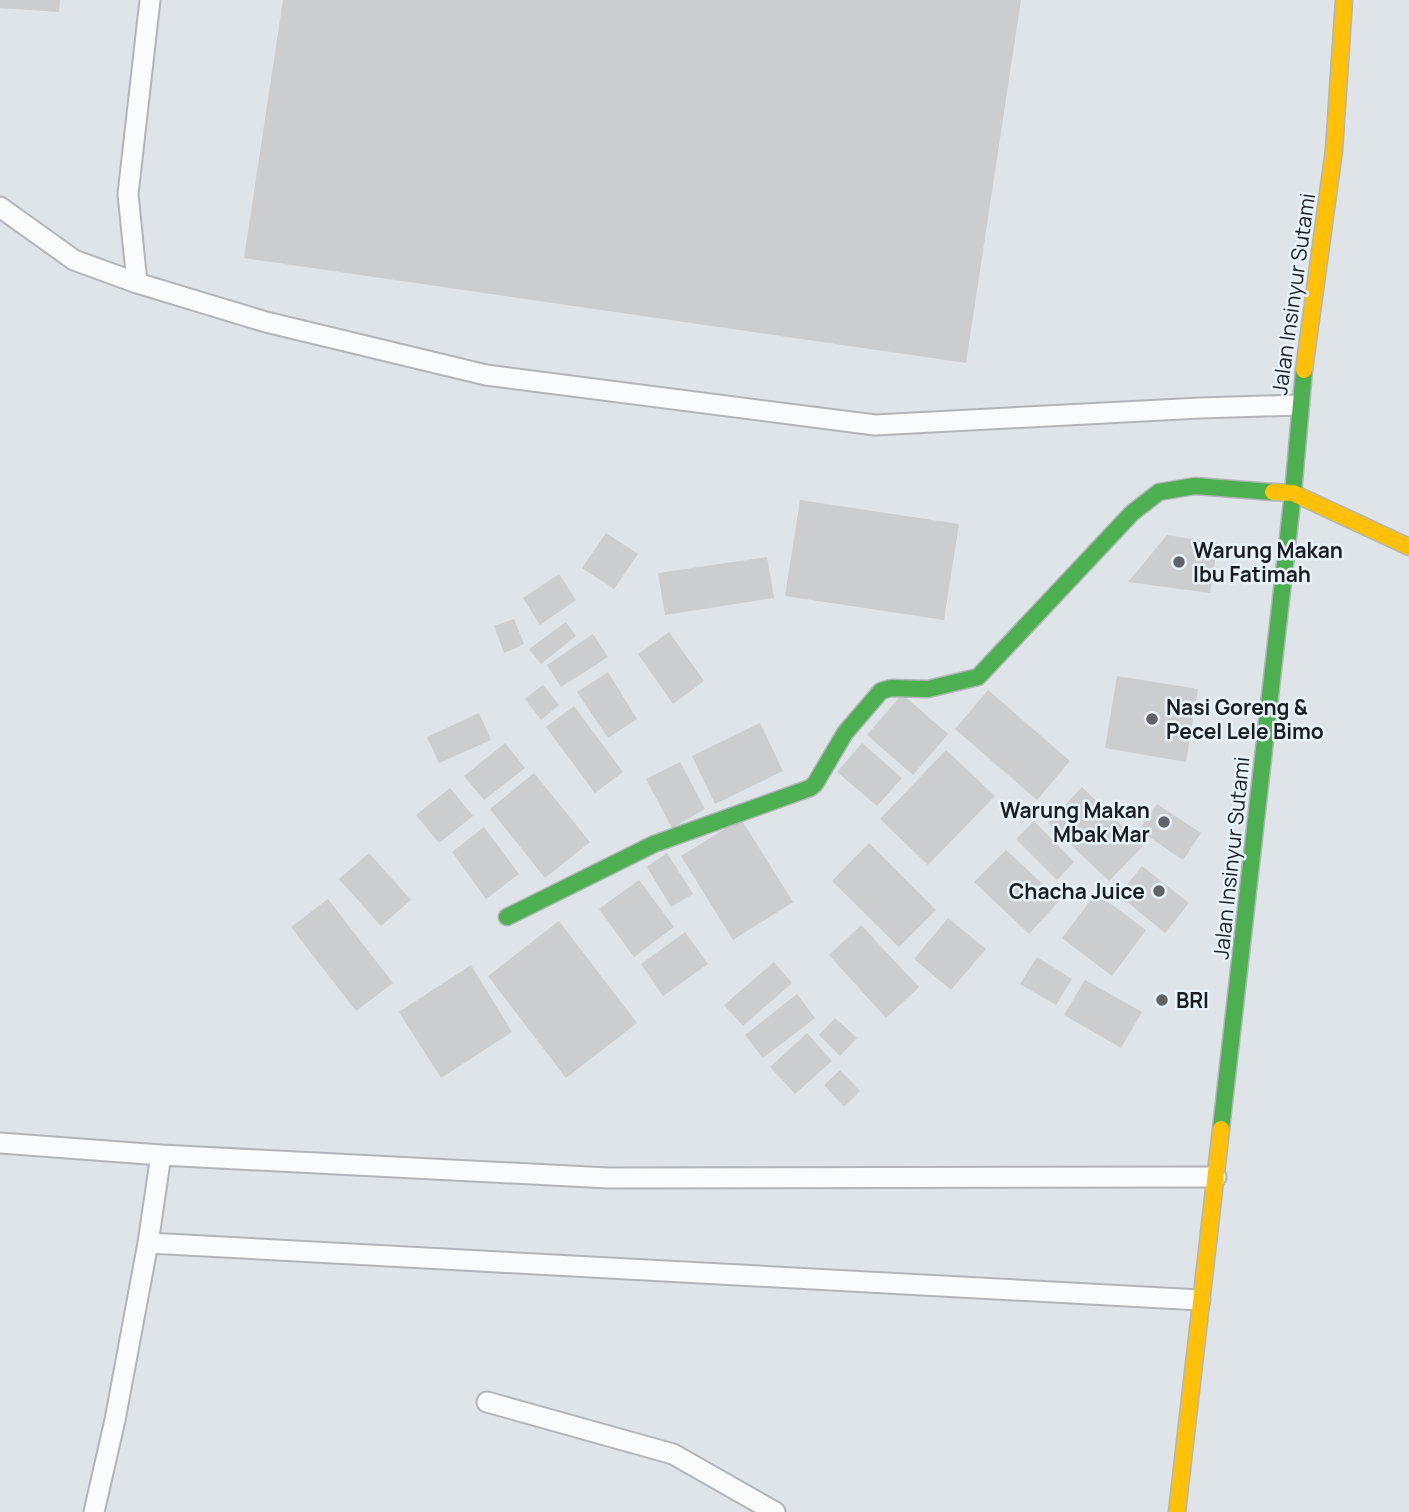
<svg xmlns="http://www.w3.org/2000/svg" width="1409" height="1512" font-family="Manrope,sans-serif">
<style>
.building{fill:#cccdce}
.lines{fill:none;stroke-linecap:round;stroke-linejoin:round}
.lane-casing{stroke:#b1b5b9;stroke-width:23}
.fast-casing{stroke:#b1b5b9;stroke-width:19}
.slow-casing{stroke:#b1b5b9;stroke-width:19}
.lane{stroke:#fafbfc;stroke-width:19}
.fast{stroke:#4caf50;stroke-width:16}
.slow{stroke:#ffc107;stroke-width:16}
.poi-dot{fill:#606367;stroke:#e8f2fa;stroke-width:2.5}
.labels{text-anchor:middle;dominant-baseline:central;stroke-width:5;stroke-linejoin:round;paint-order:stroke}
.street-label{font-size:21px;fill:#1b1e21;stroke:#e8f2fa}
.poi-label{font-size:21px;font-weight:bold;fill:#1b1e21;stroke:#e8f2fa;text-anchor:start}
</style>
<rect width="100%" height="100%" fill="#dfe4e9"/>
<path class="building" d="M 0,0 L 60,0 L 59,12 L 0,8 Z
M 283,0 L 1021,0 L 966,363 L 244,258 Z
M 800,500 L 959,524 L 944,620 L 785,596 Z
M 606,533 L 638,554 L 614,589 L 582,568 Z
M 1167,535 L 1218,543 L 1210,593 L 1128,582 Z
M 767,557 L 774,598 L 665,615 L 658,573 Z
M 559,574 L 576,600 L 540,625 L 523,598 Z
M 514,619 L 524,644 L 504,653 L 494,626 Z
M 566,622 L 576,636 L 541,664 L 529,649 Z
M 669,632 L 704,681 L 673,704 L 638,654 Z
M 593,634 L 608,657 L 561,687 L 547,665 Z
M 608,672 L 637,719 L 608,738 L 577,692 Z
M 1117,676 L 1198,689 L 1186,762 L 1105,748 Z
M 543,685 L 559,705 L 541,720 L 525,699 Z
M 988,690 L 1070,761 L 1037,800 L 955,729 Z
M 902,694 L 948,734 L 913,775 L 867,735 Z
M 574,706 L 623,772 L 595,793 L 546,727 Z
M 479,713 L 491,740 L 439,763 L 427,737 Z
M 760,723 L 783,771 L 715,804 L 692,756 Z
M 505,743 L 525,768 L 484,800 L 464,776 Z
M 862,743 L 902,778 L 877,806 L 837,772 Z
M 946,750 L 995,796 L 928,865 L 880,819 Z
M 680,762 L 705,809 L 672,828 L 646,779 Z
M 534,773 L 590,842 L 545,878 L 490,809 Z
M 1082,787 L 1143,846 L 1109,881 L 1048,823 Z
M 450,788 L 473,816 L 439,843 L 416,815 Z
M 1157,804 L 1201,833 L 1183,860 L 1139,830 Z
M 741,819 L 793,902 L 733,940 L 681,856 Z
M 1034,821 L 1074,862 L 1057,880 L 1016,839 Z
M 484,827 L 519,874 L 486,899 L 452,852 Z
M 869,843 L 936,910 L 899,947 L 832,881 Z
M 1006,850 L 1060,900 L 1029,934 L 974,882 Z
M 369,853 L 411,900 L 381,926 L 339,879 Z
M 667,853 L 693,894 L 671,907 L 647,867 Z
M 1142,866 L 1189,903 L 1165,933 L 1119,895 Z
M 639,880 L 674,927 L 634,957 L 599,909 Z
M 1096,893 L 1146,930 L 1112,976 L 1062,938 Z
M 328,899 L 393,983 L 356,1011 L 291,927 Z
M 948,918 L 986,949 L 951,990 L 914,959 Z
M 559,921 L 637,1023 L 566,1078 L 488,976 Z
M 861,925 L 919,987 L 886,1018 L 829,955 Z
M 685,932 L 708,964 L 663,996 L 641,964 Z
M 1037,957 L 1072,979 L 1056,1005 L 1020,984 Z
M 774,962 L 792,983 L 743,1026 L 724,1005 Z
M 471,965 L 512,1032 L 441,1078 L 399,1012 Z
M 1085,980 L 1142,1012 L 1121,1048 L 1064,1015 Z
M 797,994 L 815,1018 L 763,1058 L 745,1035 Z
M 835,1018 L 857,1038 L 840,1056 L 819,1035 Z
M 807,1033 L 832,1061 L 795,1094 L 770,1067 Z
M 840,1070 L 860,1091 L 844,1107 L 824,1085 Z"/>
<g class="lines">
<g class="lane-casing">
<path id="lane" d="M 0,207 L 74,260 L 137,283 L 266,322 L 486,375 L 875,425 L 1200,408 L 1299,405
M 137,283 L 128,194 L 150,0
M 0,1143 L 161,1155 L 608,1178 L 1216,1177
M 148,1243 L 161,1155
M 487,1402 L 673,1454 L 775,1512
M 94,1512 L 115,1420 L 148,1243 L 1200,1300"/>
</g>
<g class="fast-casing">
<path id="fast" d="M 507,917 L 654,844 L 810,788 L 815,784 L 845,733 L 881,691 L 891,688 L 928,689 L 978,677 L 1132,513 L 1159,492 L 1195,486 L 1273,492
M 1221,1129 L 1293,493 L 1304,370"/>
</g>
<g class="slow-casing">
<path id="slow" d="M 1304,370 L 1334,150 L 1344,0
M 1273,492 L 1293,493 L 1409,547
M 1177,1512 L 1221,1129"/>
</g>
<use href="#lane" class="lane"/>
<use href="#fast" class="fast"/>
<use href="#slow" class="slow"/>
</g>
<g class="poi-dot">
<circle cx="1179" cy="562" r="7"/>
<circle cx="1152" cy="719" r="7"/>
<circle cx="1164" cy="822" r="7"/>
<circle cx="1159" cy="891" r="7"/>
<circle cx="1162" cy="1000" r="7"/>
</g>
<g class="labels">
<g class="street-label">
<text transform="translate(1293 294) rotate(-82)">Jalan Insinyur Sutami</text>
<text transform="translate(1231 858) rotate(-84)">Jalan Insinyur Sutami</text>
</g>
<g class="poi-label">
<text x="1193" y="550">Warung Makan<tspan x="1193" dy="24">Ibu Fatimah</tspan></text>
<text x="1166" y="707">Nasi Goreng &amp;<tspan x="1166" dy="24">Pecel Lele Bimo</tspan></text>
<text x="1150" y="810" text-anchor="end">Warung Makan<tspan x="1150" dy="24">Mbak Mar</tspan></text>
<text x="1145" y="891" text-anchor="end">Chacha Juice</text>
<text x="1176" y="1000">BRI</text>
</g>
</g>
</svg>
